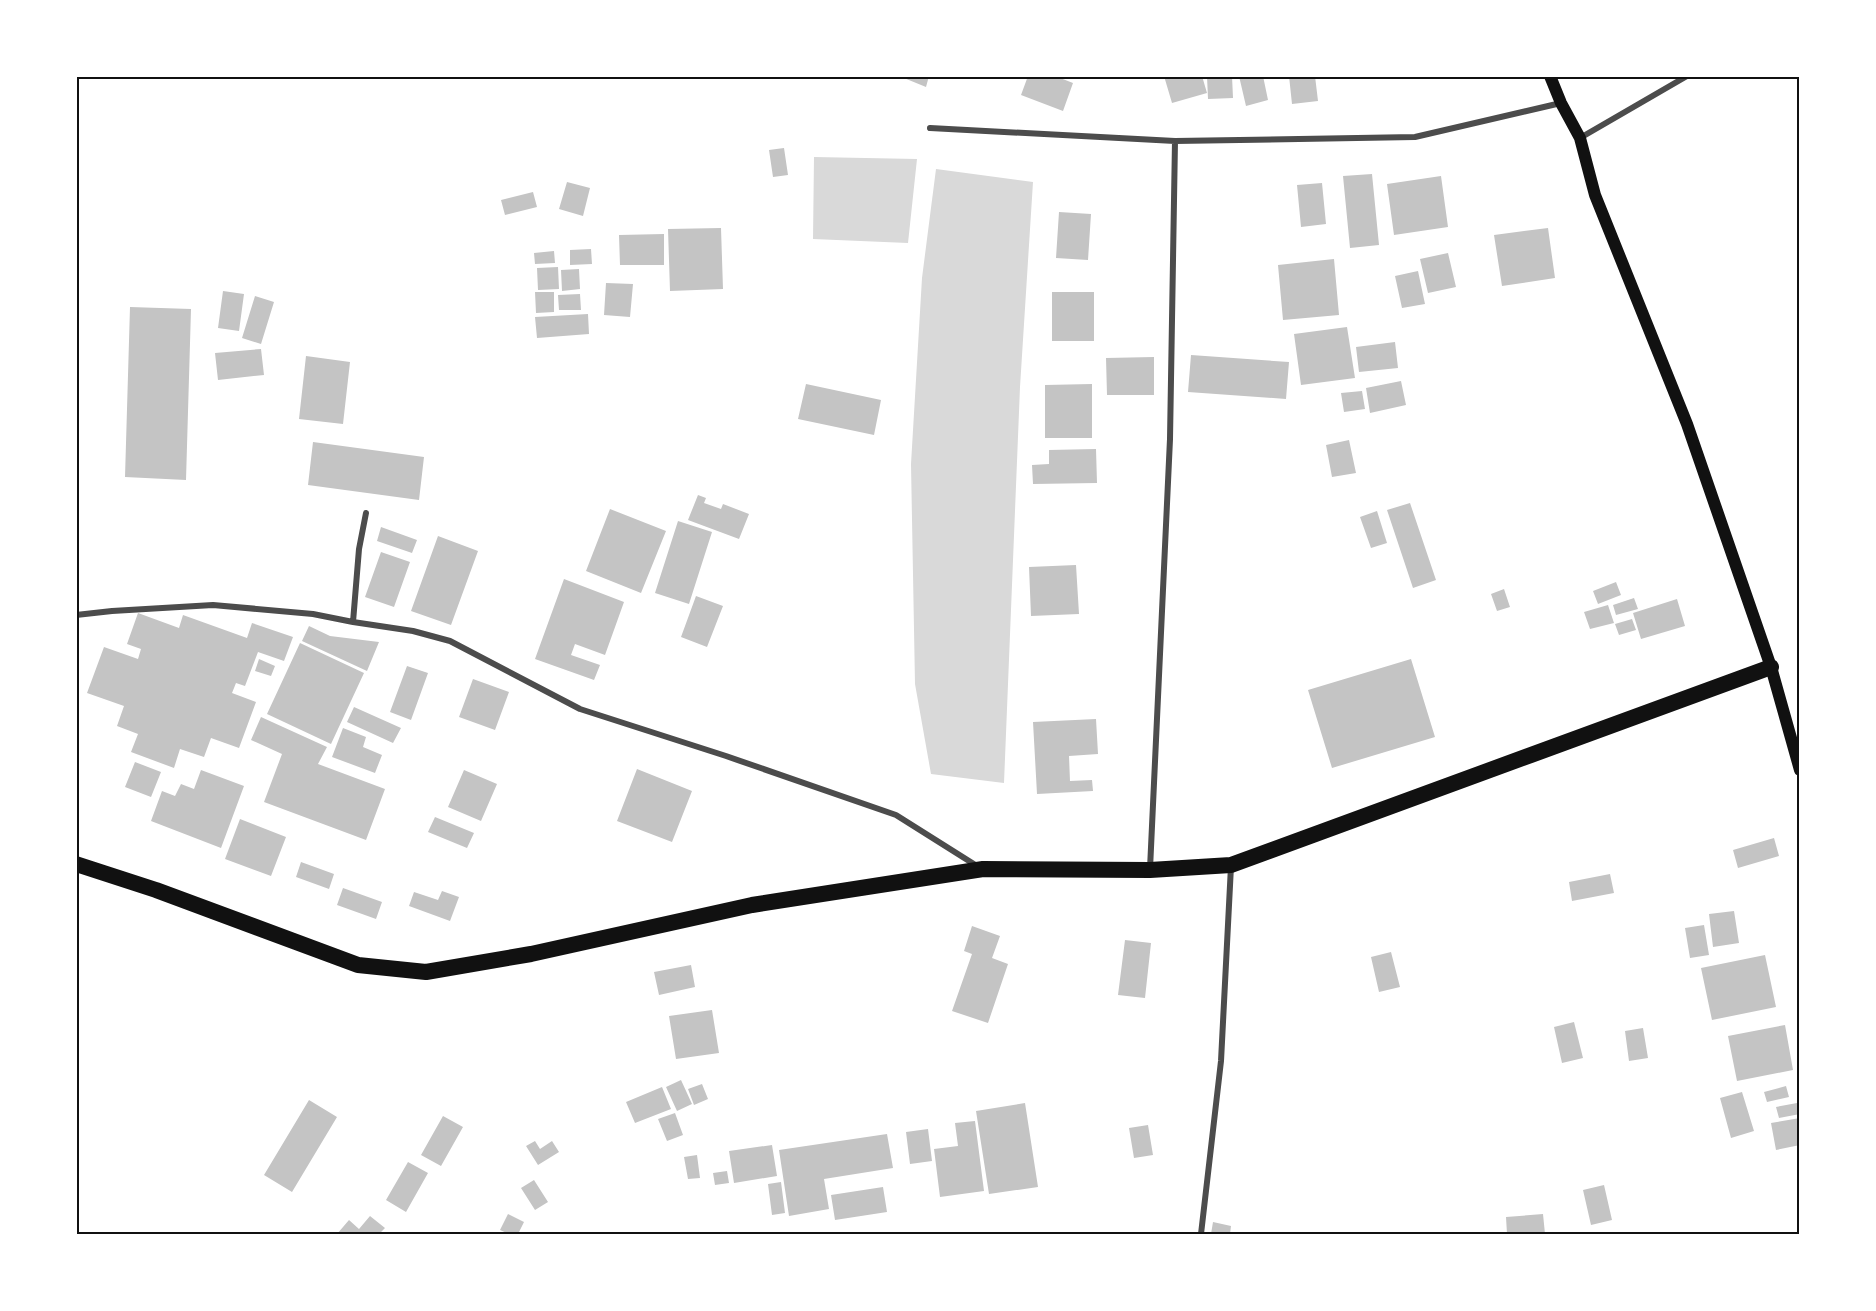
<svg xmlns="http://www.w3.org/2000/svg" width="1876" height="1311" font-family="Figtree,sans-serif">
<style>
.water{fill:#d9d9d9}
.building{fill:#c4c4c4}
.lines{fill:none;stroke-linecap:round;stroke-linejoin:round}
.minor{stroke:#4c4c4c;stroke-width:6}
.secondary{stroke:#111;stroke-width:12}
.trunk{stroke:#111;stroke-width:16}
.neatline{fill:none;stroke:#111;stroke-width:2}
</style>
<rect width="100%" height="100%" fill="#fff"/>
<path class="water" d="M 814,157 L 917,159 L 908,243 L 813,239 Z
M 936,169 L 1033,182 L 1020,387 L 1004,783 L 931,774 L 915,684 L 911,464 L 922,278 Z"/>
<path class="building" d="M 899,76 L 929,76 L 926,87 Z
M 1028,76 L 1055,76 L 1073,83 L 1063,111 L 1021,95 Z
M 1164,76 L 1202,76 L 1207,93 L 1172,103 Z
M 1207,76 L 1232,76 L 1233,98 L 1208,99 Z
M 1239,76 L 1263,76 L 1268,100 L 1246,106 Z
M 1289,76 L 1315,76 L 1318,101 L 1292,104 Z
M 784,148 L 788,175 L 773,177 L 769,150 Z
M 1372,174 L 1379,245 L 1350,248 L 1343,176 Z
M 1441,176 L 1448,227 L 1394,235 L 1387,184 Z
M 567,182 L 590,188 L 583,216 L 559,209 Z
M 1322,183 L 1326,224 L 1301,227 L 1297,185 Z
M 533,192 L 537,207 L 505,215 L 501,200 Z
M 1059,212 L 1091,214 L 1088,260 L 1056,258 Z
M 721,228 L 723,289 L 670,291 L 668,229 Z
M 1548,228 L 1555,278 L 1502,286 L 1494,235 Z
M 664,234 L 664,265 L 620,265 L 619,235 Z
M 591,249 L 592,264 L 570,265 L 570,250 Z
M 554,251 L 555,263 L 535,264 L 534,253 Z
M 1448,253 L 1456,287 L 1428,293 L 1420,259 Z
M 1334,259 L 1339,315 L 1283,320 L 1278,265 Z
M 558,267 L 559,289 L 538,290 L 537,268 Z
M 579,269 L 580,289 L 562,291 L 561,270 Z
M 1418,271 L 1425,304 L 1402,308 L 1395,276 Z
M 606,283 L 633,284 L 630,317 L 604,315 Z
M 223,291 L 244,294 L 239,331 L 218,328 Z
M 535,292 L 554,292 L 554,312 L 536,313 Z
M 1052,292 L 1094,292 L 1094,341 L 1052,341 Z
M 580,294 L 581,310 L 559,310 L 558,295 Z
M 255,296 L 274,302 L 261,344 L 242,338 Z
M 130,307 L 191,309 L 186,480 L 125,477 Z
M 588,314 L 589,334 L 537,338 L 535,317 Z
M 1347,327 L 1355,378 L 1301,385 L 1294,334 Z
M 1395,342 L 1398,368 L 1359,372 L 1356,347 Z
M 261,349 L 264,375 L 218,380 L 215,353 Z
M 1191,355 L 1289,362 L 1286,399 L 1188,392 Z
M 306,356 L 350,362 L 343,424 L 299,419 Z
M 1154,357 L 1154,395 L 1107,395 L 1106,358 Z
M 1401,381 L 1406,405 L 1370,413 L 1366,388 Z
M 806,384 L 881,400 L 874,435 L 798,419 Z
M 1092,384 L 1092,438 L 1045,438 L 1045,385 Z
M 1362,391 L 1365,409 L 1344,412 L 1341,393 Z
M 1349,440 L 1356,473 L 1332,477 L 1326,445 Z
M 313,442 L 424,457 L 419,500 L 308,485 Z
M 1096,449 L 1097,483 L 1033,484 L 1032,465 L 1049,464 L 1049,450 Z
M 698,495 L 706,498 L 704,503 L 721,509 L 723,504 L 749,514 L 739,539 L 688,520 Z
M 1410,503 L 1436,580 L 1413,588 L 1387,510 Z
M 610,509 L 666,531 L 641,593 L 586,571 Z
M 1377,511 L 1387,543 L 1371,548 L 1360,517 Z
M 678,521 L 712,532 L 689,604 L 655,593 Z
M 381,527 L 417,540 L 412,553 L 377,541 Z
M 438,536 L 478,551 L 451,625 L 411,611 Z
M 381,552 L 410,562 L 394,607 L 365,597 Z
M 1076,565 L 1079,614 L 1031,616 L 1029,567 Z
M 564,579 L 624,602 L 605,655 L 575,644 L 571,655 L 600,665 L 594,680 L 535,659 Z
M 1616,582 L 1621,595 L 1598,604 L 1593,591 Z
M 1504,589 L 1510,607 L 1497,611 L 1491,594 Z
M 696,596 L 723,606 L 707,647 L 681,637 Z
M 1634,598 L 1638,609 L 1616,615 L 1613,605 Z
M 1677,599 L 1685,626 L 1641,639 L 1633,613 Z
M 1608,605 L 1614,623 L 1590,629 L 1584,612 Z
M 138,613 L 179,628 L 183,615 L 247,638 L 252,623 L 293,637 L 284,661 L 258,652 L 245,686 L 236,683 L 232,693 L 256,702 L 239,748 L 211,738 L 204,757 L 180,749 L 174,768 L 131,752 L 138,734 L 117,726 L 124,706 L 87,693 L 104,647 L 138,659 L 141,649 L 127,644 Z
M 1632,619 L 1636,630 L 1619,635 L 1615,624 Z
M 309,626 L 330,636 L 379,642 L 367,671 L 302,641 Z
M 300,643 L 364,673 L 331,744 L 267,714 Z
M 259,659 L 275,666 L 271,676 L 255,671 Z
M 1411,659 L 1435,737 L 1332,768 L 1308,690 Z
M 407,666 L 428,673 L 411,720 L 390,712 Z
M 473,679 L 509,692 L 495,730 L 459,717 Z
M 354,707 L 401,728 L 393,743 L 347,722 Z
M 261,717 L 327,747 L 318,764 L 385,789 L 366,840 L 264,802 L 282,754 L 251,740 Z
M 1096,719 L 1098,754 L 1069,756 L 1070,781 L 1092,780 L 1093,791 L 1037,794 L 1033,722 Z
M 343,728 L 366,737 L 363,747 L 382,755 L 375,773 L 332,757 Z
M 135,762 L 161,772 L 151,797 L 125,787 Z
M 637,769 L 692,791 L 672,842 L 617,821 Z
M 201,770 L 244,786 L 221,848 L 151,821 L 162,791 L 175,796 L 181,784 L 194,789 Z
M 464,770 L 497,784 L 481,821 L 448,807 Z
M 435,817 L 474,833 L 467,848 L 428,832 Z
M 240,819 L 286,837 L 271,876 L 225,859 Z
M 1774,838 L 1779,856 L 1738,868 L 1733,850 Z
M 301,862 L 334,874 L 329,889 L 296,877 Z
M 1610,874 L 1614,893 L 1572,901 L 1569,882 Z
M 343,888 L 382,902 L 376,919 L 337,905 Z
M 442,891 L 459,897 L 450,921 L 409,906 L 414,892 L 438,900 Z
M 1734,911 L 1739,943 L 1713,947 L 1709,914 Z
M 1704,925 L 1709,955 L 1690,958 L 1685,928 Z
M 972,926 L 1000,936 L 992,958 L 1008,964 L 988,1023 L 952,1011 L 972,954 L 964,951 Z
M 1125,940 L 1151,943 L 1145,998 L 1118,995 Z
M 1391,952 L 1400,987 L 1379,992 L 1371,957 Z
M 1765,955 L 1776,1007 L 1712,1020 L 1701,968 Z
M 691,965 L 695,987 L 659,995 L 654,972 Z
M 712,1010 L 719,1053 L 676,1059 L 669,1016 Z
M 1574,1022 L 1583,1058 L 1562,1063 L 1554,1027 Z
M 1785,1025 L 1793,1070 L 1737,1081 L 1728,1036 Z
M 1643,1028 L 1648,1058 L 1629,1061 L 1625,1031 Z
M 681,1080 L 692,1104 L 677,1111 L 666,1087 Z
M 702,1084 L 708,1099 L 694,1105 L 688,1089 Z
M 1786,1086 L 1789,1097 L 1767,1102 L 1764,1092 Z
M 662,1087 L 671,1109 L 635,1123 L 626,1102 Z
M 1742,1092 L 1754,1131 L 1731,1138 L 1720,1098 Z
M 309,1100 L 337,1117 L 292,1192 L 264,1175 Z
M 1025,1103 L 1038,1187 L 989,1194 L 976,1111 Z
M 1797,1103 L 1800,1114 L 1779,1118 L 1776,1107 Z
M 675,1113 L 683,1135 L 667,1141 L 658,1119 Z
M 443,1116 L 463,1127 L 441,1166 L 421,1155 Z
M 1800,1118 L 1800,1145 L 1776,1150 L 1771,1123 Z
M 975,1121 L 984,1191 L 940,1197 L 934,1149 L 958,1146 L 955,1123 Z
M 1148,1125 L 1153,1155 L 1134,1158 L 1129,1128 Z
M 928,1129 L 932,1161 L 910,1164 L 906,1132 Z
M 887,1134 L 893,1168 L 824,1179 L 829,1209 L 789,1216 L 779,1150 Z
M 535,1141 L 540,1149 L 552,1141 L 559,1152 L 538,1165 L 526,1146 Z
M 772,1145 L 777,1176 L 734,1183 L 729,1151 Z
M 697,1155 L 700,1178 L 688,1179 L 684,1157 Z
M 408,1162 L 428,1173 L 406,1212 L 386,1200 Z
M 727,1171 L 729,1183 L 715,1185 L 713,1173 Z
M 534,1180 L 548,1202 L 535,1210 L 521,1188 Z
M 781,1182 L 785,1213 L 772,1215 L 768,1184 Z
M 1604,1185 L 1612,1220 L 1591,1225 L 1583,1190 Z
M 883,1187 L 887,1212 L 835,1220 L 831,1195 Z
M 508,1214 L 524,1222 L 518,1234 L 509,1234 L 500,1230 Z
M 1543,1214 L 1545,1234 L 1507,1234 L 1506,1217 Z
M 370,1216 L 385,1228 L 379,1234 L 337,1234 L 349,1220 L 359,1229 Z
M 1213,1222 L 1231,1226 L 1230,1234 L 1211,1234 Z"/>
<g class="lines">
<path class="minor" d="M 930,128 L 1175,141 L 1415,137 L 1561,103
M 1580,138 L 1687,76
M 76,615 L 112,611 L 213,605 L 313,614 L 353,622 L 413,631 L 450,641 L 580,709 L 726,756 L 896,815 L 977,866
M 353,622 L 359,549 L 366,513
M 1150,869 L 1170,439 L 1175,141
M 1201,1234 L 1221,1061 L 1231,866"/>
<path class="secondary" d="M 1550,76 L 1561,103 L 1580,138 L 1595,195 L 1687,424 L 1771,667 L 1800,770"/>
<path class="trunk" d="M 76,864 L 156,890 L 358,965 L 426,972 L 531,954 L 752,905 L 983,869 L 1150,870 L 1231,865 L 1771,667"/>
</g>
<rect width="1876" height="1311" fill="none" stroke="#ffffff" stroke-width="156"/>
<rect x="78" y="78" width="1720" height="1155" class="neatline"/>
</svg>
